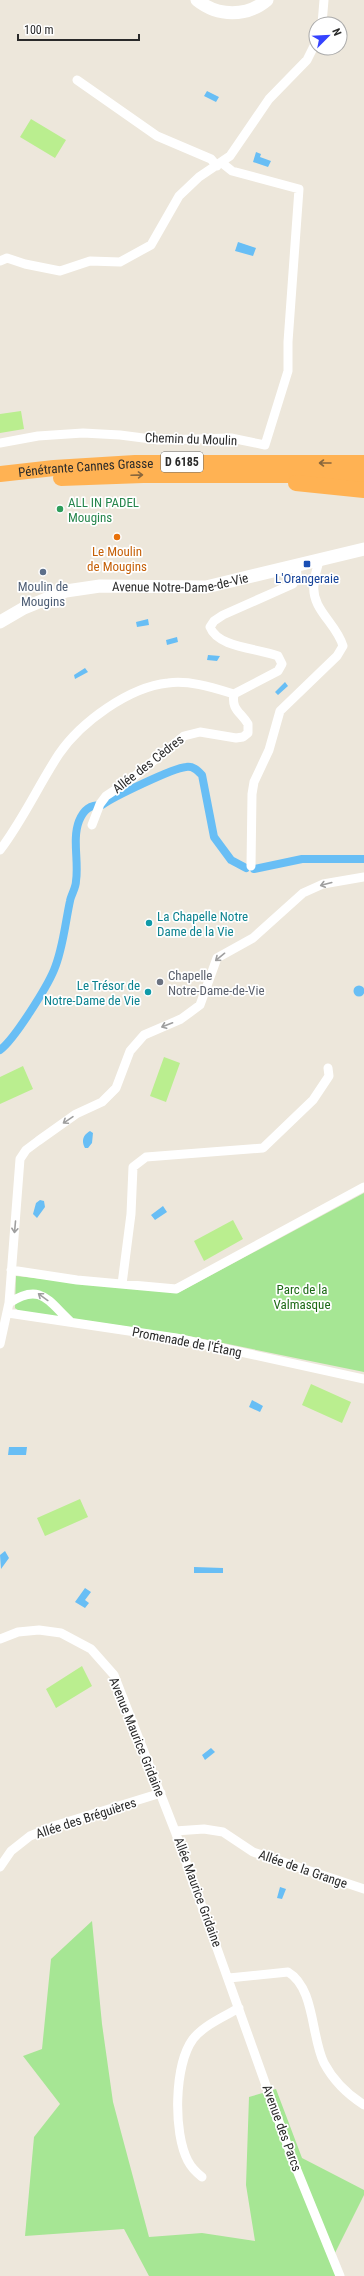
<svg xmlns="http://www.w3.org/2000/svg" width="364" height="2276" font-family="'Roboto Condensed',sans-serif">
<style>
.green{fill:#a6e694}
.pitch{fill:#baee8f}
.water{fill:#68bef5}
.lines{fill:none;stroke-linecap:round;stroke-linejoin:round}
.canal{stroke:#68bef5;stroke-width:8}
.street{stroke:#fff;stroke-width:9}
.secondary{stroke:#fff;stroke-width:13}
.highway{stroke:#ffb253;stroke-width:16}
.oneway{stroke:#8a673c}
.oneway2{stroke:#9f9f9f}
.leisure-dot{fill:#2e9e5b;stroke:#fff;stroke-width:1.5}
.food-dot{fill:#e8710a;stroke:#fff;stroke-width:1.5}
.transit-dot{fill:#1a4fb4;stroke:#fff;stroke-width:1.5}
.service-dot{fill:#5c6f8a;stroke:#fff;stroke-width:1.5}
.culture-dot{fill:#0f9aa8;stroke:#fff;stroke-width:1.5}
.worship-dot{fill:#6b7280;stroke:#fff;stroke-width:1.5}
.labels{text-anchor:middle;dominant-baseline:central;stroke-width:3.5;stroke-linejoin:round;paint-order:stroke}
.shield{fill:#fff;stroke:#6a6a6a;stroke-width:1}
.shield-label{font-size:12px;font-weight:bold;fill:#2a2a2a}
.street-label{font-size:13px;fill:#2a2a2a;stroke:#fff}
.leisure-label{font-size:13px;fill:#27864d;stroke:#fff;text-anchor:start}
.food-label{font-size:13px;fill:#c56008;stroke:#fff}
.transit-label{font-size:13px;fill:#164399;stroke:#fff}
.service-label{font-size:13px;fill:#4e5e75;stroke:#fff}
.culture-label{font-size:13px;fill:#0d838f;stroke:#fff;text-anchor:start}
.worship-label{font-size:13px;fill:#5b616d;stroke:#fff;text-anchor:start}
.park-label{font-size:13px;fill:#1d6a16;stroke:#fff}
</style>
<rect width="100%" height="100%" fill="#ede7db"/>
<path class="green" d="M 364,1193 L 364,1372 L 184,1335 L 19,1311 L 15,1308 L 16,1276 L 178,1293 Z
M 92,1921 L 102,2024 L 113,2102 L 149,2237 L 202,2233 L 255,2241 L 246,2185 L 249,2097 L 276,2089 L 302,2158 L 364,2190 L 364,2195 L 335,2253 L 344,2276 L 149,2276 L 124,2229 L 25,2236 L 34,2137 L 60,2104 L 23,2056 L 42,2049 L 51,1959 Z"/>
<path class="pitch" d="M 31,119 L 66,140 L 55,158 L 20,137 Z
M 21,411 L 24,429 L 0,433 L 0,414 Z
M 164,1057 L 180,1063 L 166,1102 L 150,1096 Z
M 23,1066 L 33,1089 L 0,1104 L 0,1077 Z
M 233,1220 L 243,1239 L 204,1261 L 194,1241 Z
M 311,1384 L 351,1402 L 342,1423 L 302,1405 Z
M 80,1499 L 88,1517 L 45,1536 L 37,1518 Z
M 82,1666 L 92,1686 L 56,1708 L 46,1689 Z"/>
<path class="water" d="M 207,91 L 219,97 L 216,102 L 204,96 Z
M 256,152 L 261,154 L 260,157 L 271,161 L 268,167 L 253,162 Z
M 238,242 L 256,248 L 253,256 L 235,251 Z
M 148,619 L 149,625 L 137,627 L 136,622 Z
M 177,637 L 178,642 L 167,645 L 166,640 Z
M 208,655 L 220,656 L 217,661 L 207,660 Z
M 85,668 L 88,672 L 75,679 L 74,675 Z
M 285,682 L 288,686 L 278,695 L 275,692 Z
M353.5 991a5.5 5.5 0 1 1 11 0a5.5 5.5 0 1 1-11 0Z
M 90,1131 L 93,1133 L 92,1143 L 88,1148 L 85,1148 C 81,1141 83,1135 90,1131 Z
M 40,1200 L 44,1201 L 45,1207 L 37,1218 L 33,1214 L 36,1203 Z
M 163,1206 L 167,1212 L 155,1220 L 151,1215 Z
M 252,1400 L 263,1406 L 260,1412 L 249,1407 Z
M 9,1447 L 27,1447 L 26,1455 L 8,1455 Z
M 5,1551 L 9,1558 L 1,1569 L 0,1555 Z
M 194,1567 L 223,1568 L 223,1573 L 194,1573 Z
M 85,1588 L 91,1592 L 85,1600 L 89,1603 L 85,1608 L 75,1602 Z
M 211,1748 L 215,1752 L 205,1760 L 202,1755 Z
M 280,1887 L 286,1889 L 282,1899 L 277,1898 Z"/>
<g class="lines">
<path class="canal" d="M 254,869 L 302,859 L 364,859
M 0,1050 C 14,1040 47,987 54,970 C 63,949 65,924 70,901 C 71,895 76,888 76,881 C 79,862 72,839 79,821 C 84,809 90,805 102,805 C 113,797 173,768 186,767 C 193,766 197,770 202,775 L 214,837 L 231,860 L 246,868"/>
<path class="street" d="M 322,24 L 324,0
M 77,80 L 157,136 L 211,159 L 217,166
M 0,261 L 7,258 L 25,264 L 60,271 L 90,261 L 120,262 L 151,245 L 179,196 L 199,177 L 230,156 L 269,99 L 307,60 L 316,42
M 0,443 L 38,436 L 83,433 L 120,435 L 159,440 L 231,438 L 265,445 L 288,371 L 288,342 L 299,189 L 232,171 L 222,163
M 92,825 L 100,804 L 106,796 L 130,780 L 184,736 L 200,732 L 236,738 L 243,737 L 248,733 L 248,724 C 241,712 231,710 234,694
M 0,850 C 23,820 38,786 59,754 C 81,722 129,687 168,683 C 190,680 214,688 234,694 L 278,671 L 282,664 L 278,656 C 258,648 218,648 210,627 L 214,621 L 223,615 L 293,584 L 297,575 L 296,566
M 251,866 L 252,794 L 254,782 L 269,750 L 280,711 L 337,656 L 343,646 C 337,624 311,609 314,585 C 314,577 317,569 319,561
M 11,1270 L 77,1280 L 176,1289 L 364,1187
M 122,1284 L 131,1214 L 133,1167 L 146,1157 L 263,1148 L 313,1100 L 329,1076 L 328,1068
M 9,1303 C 41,1282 48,1301 71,1322
M 8,1313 L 176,1338 L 364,1379
M 0,1344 L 9,1303 L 20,1159 L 26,1150 L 38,1141 L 76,1114 L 102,1102 L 116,1088 L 130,1051 L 144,1035 L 181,1019 L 200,1005 L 217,958 L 253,938 L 303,893 L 323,884 L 364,877
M 0,1639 L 18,1632 L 39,1630 L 61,1633 L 91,1649 L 114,1675 L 175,1831 L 292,2158 L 340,2276
M 175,1831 L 204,1829 L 223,1832 L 253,1852 L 364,1889
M 0,1867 L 11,1851 L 30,1836 L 57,1825 L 161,1793
M 229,1978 L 288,1972 C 315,1988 311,2037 324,2063 C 334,2082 347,2094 364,2105
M 202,2177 C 197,2173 191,2167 188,2161 C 173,2133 174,2065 193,2039 C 204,2025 225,2016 239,2008"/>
<g class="secondary">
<path d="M 197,0 C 218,17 247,17 267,0"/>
<path id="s1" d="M 0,622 L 24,608 L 66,591 L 100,586 L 206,587 L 364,549"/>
</g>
<g class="highway">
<path id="s2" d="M 0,474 L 54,468 L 135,463 L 364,463"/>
<path d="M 61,478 L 143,475 L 364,475"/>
<path d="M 296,483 L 364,490"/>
</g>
</g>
<defs><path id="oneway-shaft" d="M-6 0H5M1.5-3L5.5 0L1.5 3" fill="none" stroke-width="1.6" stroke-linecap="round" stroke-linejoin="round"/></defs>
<g class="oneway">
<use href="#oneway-shaft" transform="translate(325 463) rotate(-180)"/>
<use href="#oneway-shaft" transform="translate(137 475) rotate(-2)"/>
</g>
<g class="oneway2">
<use href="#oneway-shaft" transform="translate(326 884) rotate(165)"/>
<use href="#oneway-shaft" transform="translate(220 957) rotate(141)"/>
<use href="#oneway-shaft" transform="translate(167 1025) rotate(159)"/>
<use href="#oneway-shaft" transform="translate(68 1120) rotate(146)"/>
<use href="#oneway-shaft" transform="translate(15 1227) rotate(95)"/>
<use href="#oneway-shaft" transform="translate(43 1297) rotate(-144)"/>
</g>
<circle class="leisure-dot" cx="60" cy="509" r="4"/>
<circle class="food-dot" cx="117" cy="537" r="4"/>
<rect class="transit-dot" x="303" y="560" width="8" height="8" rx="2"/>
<circle class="service-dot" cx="43" cy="572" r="4"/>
<g class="culture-dot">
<circle cx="149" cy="923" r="4"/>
<circle cx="148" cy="992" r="4"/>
</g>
<circle class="worship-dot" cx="160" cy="982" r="4"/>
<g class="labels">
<rect class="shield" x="161" y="452" width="42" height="20" rx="3"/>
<g class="shield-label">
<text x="182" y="462">D 6185</text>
</g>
<g class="street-label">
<text transform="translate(191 439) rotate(2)">Chemin du Moulin</text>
<text stroke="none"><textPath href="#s2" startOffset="86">Pénétrante Cannes Grasse</textPath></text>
<text stroke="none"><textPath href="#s1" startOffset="188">Avenue Notre-Dame-de-Vie</textPath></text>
<text transform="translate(148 764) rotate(-38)">Allée des Cèdres</text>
<text transform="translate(187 1342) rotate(11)">Promenade de l'Étang</text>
<text transform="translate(137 1737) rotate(68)">Avenue Maurice Gridaine</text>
<text transform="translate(86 1818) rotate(-18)">Allée des Bréguières</text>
<text transform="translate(303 1869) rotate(19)">Allée de la Grange</text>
<text transform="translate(198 1892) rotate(70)">Allée Maurice Gridaine</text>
<text transform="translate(282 2128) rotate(70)">Avenue des Parcs</text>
</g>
<g class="leisure-label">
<text x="68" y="502">ALL IN PADEL<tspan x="68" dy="15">Mougins</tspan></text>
</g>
<g class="food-label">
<text x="117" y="551">Le Moulin<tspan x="117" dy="15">de Mougins</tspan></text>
</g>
<g class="transit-label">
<text x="307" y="578">L'Orangeraie</text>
</g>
<g class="service-label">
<text x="43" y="586">Moulin de<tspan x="43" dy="15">Mougins</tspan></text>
</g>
<g class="culture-label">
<text x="157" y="916">La Chapelle Notre<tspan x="157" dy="15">Dame de la Vie</tspan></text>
<text x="140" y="985" text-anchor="end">Le Trésor de<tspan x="140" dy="15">Notre-Dame de Vie</tspan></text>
</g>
<g class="worship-label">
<text x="168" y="975">Chapelle<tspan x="168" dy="15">Notre-Dame-de-Vie</tspan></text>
</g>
<g class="park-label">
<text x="302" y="1289">Parc de la<tspan x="302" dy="15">Valmasque</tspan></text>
</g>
</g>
<g transform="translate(328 36) rotate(66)"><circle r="19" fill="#ffffff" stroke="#aaaaaa"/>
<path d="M0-3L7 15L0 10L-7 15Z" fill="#3543ff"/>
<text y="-6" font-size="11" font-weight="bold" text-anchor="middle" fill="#2a2a2a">N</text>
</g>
<path d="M18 34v6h121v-6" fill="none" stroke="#2a2a2a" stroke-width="2"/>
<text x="24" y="34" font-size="12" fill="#2a2a2a" stroke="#ffffff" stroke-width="3" paint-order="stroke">100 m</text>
</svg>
